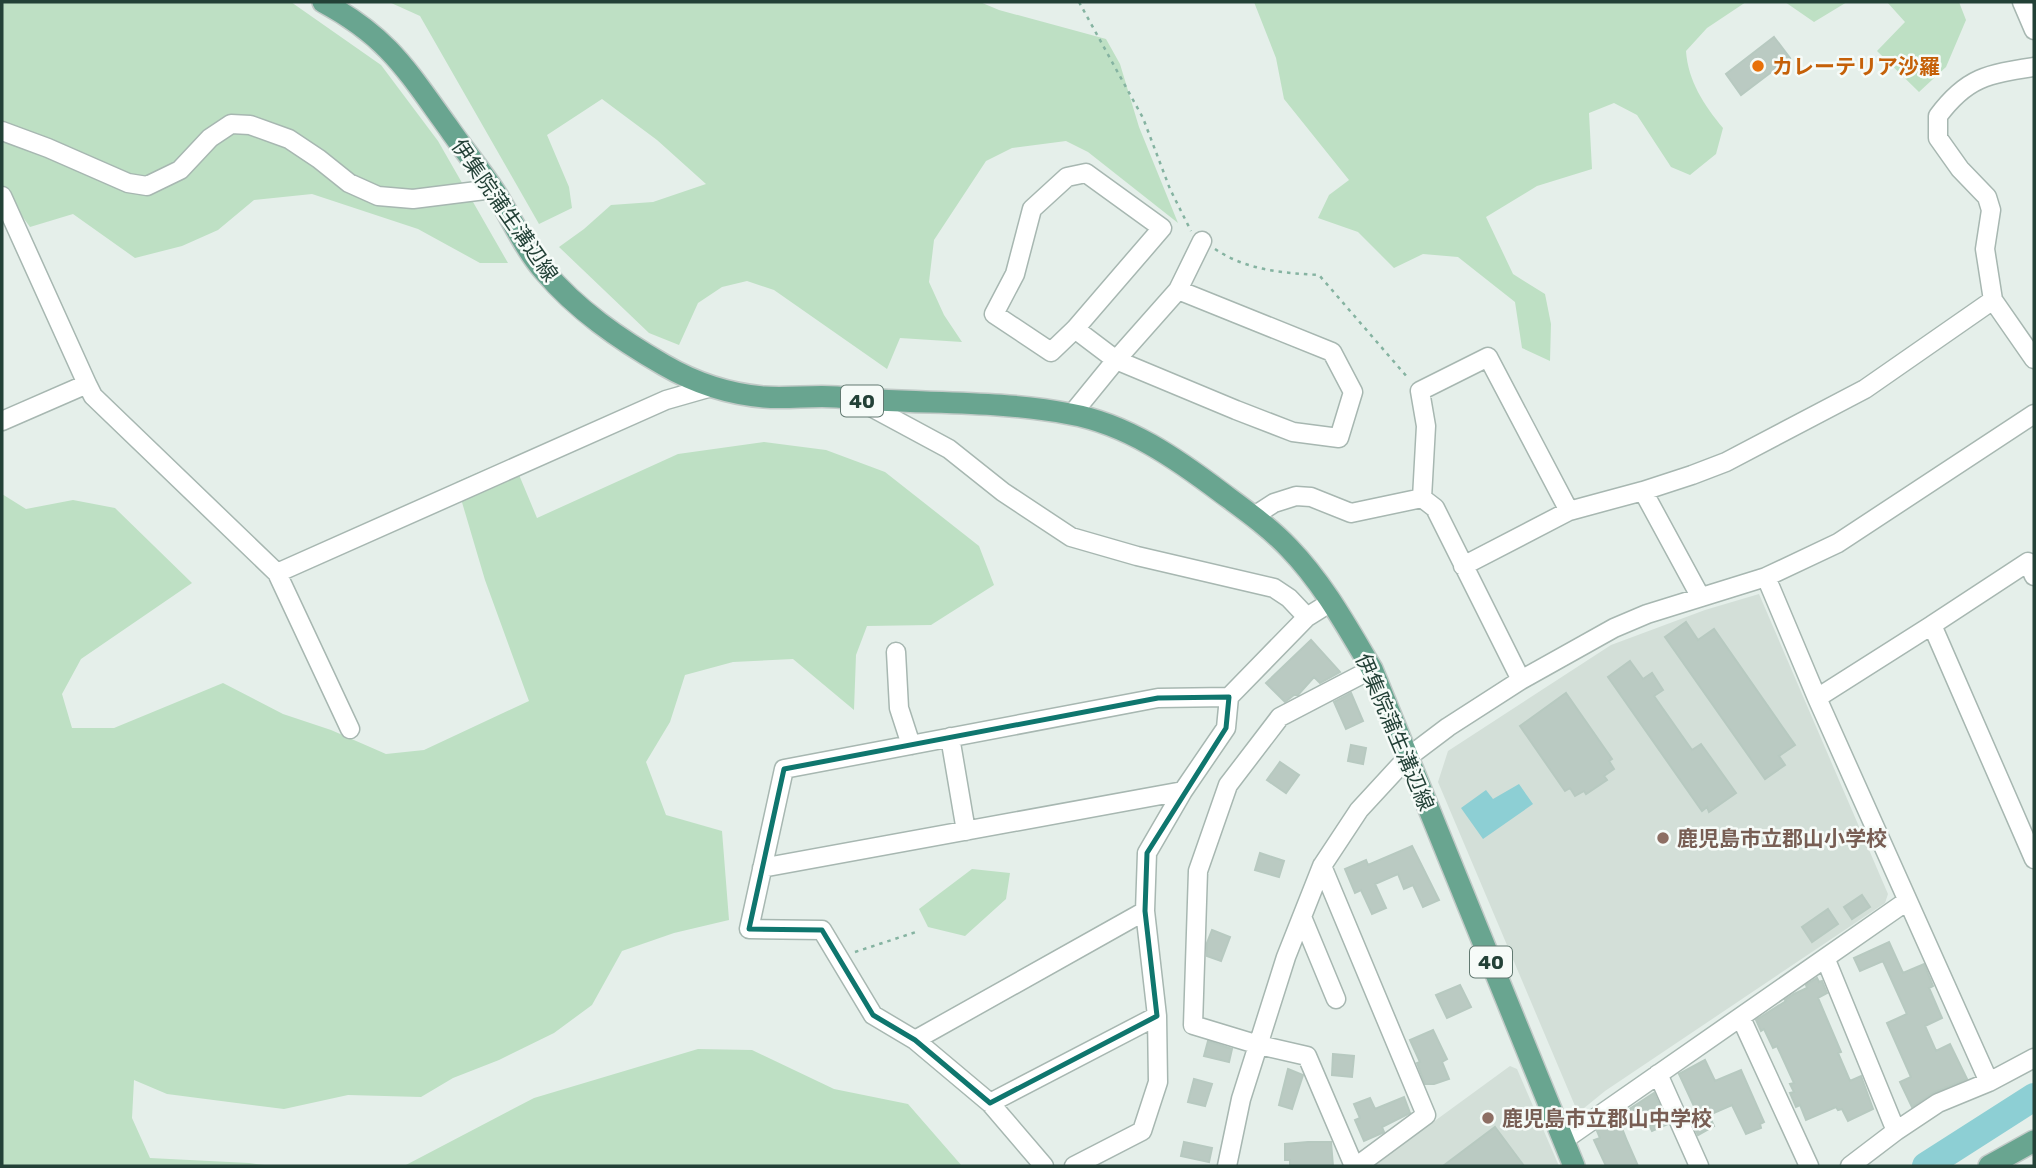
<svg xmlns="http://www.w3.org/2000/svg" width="2036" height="1168" font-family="Rubik,'Noto Sans JP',sans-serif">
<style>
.built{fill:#d3dfd8}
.green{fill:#bee0c4}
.water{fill:#8dcfd4}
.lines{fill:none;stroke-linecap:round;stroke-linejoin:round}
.river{stroke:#8dcfd4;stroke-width:28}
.building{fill:#bacac2;stroke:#b7c9c0;stroke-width:2}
.minor-casing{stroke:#a7b7b1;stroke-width:21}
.major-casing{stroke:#c1cac7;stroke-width:24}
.path{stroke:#85b3a1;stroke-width:2.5;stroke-dasharray:3.5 5;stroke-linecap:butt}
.minor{stroke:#fff;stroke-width:18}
.major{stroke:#69a590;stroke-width:21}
.marked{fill:none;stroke:#0f766e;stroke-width:5;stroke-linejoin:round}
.food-dot{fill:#e8710a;stroke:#f6fbf8;stroke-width:2.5}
.education-dot{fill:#8d6e63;stroke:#f6fbf8;stroke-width:2.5}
.labels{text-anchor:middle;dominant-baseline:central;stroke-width:5;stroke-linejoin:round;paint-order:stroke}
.shield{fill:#f6fbf8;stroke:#627971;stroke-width:2}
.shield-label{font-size:19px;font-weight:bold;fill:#234137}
.food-label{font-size:21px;font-weight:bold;fill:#c56008;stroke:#f6fbf8;text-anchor:start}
.street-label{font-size:21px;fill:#234137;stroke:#f6fbf8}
.education-label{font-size:21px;font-weight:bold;fill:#785e54;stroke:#f6fbf8;text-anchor:start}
</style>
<rect width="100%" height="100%" fill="#e5efea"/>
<path class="built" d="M 1759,594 L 1888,894 L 1885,903 L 1605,1091 L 1578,1113 L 1438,782 L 1448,751 L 1611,645 L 1705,610 Z
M 1510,1066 L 1517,1069 L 1559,1166 L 1373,1166 Z"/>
<path class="green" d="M 2,2 L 291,2 L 381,65 L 438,141 L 508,263 L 480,263 L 418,229 L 312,194 L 254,200 L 218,230 L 182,246 L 135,258 L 73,214 L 30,227 L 2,189 Z
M 389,2 L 980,2 L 999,10 L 1106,39 L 1120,64 L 1139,127 L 1178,223 L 1088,152 L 1066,141 L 1012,148 L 986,161 L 934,240 L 929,282 L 944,315 L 962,342 L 900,338 L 887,369 L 774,290 L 747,281 L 722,287 L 698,303 L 679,345 L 649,333 L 559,247 L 584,229 L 611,205 L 653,202 L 706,184 L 657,140 L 602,99 L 547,135 L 569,187 L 572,208 L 539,224 L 420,16 Z
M 1254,2 L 1746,2 L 1707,28 L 1686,51 C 1688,81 1704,105 1723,128 L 1716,154 L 1690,175 L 1671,167 L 1637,115 L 1614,103 L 1589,113 L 1592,169 L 1537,186 L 1486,217 L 1513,274 L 1545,294 L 1551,324 L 1550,361 L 1522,348 L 1515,302 L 1458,257 L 1423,254 L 1394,268 L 1358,232 L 1318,218 L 1329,195 L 1349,180 L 1284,99 L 1276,58 Z
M 1785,2 L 1847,2 L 1814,22 Z
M 1887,2 L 1959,2 L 1966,20 L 1946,67 L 1919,92 L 1877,51 L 1905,22 Z
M 764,442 L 826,450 L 885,472 L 979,546 L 994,585 L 931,625 L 867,626 L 856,655 L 854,710 L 793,659 L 733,662 L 685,675 L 670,722 L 646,762 L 666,815 L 722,831 L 729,920 L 674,933 L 622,951 L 592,1005 L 554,1033 L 499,1060 L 453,1078 L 421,1097 L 348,1095 L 284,1109 L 167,1094 L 134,1080 L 132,1118 L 150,1158 L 249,1163 L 273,1166 L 2,1166 L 2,494 L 26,509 L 73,500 L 115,508 L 192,583 L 81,659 L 62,694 L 72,728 L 114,728 L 223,683 L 283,714 L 331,730 L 386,754 L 424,750 L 529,701 L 485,580 L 456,482 L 512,458 L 537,518 L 678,454 Z
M 972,869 L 1010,873 L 1006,899 L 965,936 L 928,927 L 919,909 Z
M 698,1049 L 752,1050 L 834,1089 L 908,1104 L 962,1166 L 404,1166 L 534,1098 Z"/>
<path class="water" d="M 1519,784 L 1533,804 L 1483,839 L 1461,808 L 1486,790 L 1493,799 Z"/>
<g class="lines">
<path class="river" d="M 1926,1166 L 2034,1097"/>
</g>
<path class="building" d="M 1774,37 L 1790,58 L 1741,95 L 1726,74 Z
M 1686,622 L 1698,640 L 1714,629 L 1795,745 L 1779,756 L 1785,765 L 1765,779 L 1665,637 Z
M 1311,640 L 1340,672 L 1320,683 L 1314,677 L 1298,695 L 1294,695 L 1285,702 L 1266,683 Z
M 1630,661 L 1643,679 L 1652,673 L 1663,690 L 1654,696 L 1692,750 L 1701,744 L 1736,793 L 1709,812 L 1707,807 L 1702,811 L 1608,677 Z
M 1351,693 L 1363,721 L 1346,729 L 1334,702 Z
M 1566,693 L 1612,759 L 1609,761 L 1614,769 L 1604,776 L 1607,780 L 1586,794 L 1584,791 L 1575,796 L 1570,788 L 1565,791 L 1520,726 Z
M 1351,745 L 1366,748 L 1363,764 L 1348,761 Z
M 1280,762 L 1299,775 L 1286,793 L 1267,780 Z
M 1412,846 L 1439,900 L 1423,907 L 1413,885 L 1404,889 L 1398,874 L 1375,884 L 1386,908 L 1372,914 L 1361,890 L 1355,893 L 1345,869 L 1366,860 L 1368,865 Z
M 1260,853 L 1284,861 L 1279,877 L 1255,870 Z
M 1862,895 L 1870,907 L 1852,919 L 1844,907 Z
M 1828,909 L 1838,924 L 1812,942 L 1802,927 Z
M 1212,930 L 1230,937 L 1221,961 L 1207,956 L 1207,943 Z
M 1889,942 L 1903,973 L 1924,964 L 1933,986 L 1929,988 L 1942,1018 L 1925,1026 L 1936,1051 L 1950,1044 L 1967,1079 L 1933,1093 L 1912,1107 L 1900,1082 L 1911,1077 L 1887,1023 L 1907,1014 L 1883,961 L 1860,971 L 1854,958 Z
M 1817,978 L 1819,982 L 1822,981 L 1827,993 L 1818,998 L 1841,1052 L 1838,1053 L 1850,1081 L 1861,1076 L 1873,1109 L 1848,1121 L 1842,1109 L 1838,1110 L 1836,1107 L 1806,1120 L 1800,1105 L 1796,1107 L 1790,1093 L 1794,1092 L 1790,1084 L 1794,1083 L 1777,1046 L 1773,1048 L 1764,1029 L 1761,1031 L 1756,1020 L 1786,1001 L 1785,1000 L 1794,994 L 1807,988 L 1806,985 Z
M 1460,985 L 1471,1007 L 1447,1018 L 1436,995 Z
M 1433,1030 L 1447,1059 L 1442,1062 L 1449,1079 L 1434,1084 L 1425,1084 L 1417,1063 L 1420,1062 L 1410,1040 Z
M 1208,1041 L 1232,1049 L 1229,1062 L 1204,1056 Z
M 1333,1054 L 1354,1056 L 1352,1077 L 1332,1075 Z
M 1705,1060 L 1715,1081 L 1741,1070 L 1764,1122 L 1760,1124 L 1761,1128 L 1746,1134 L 1732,1105 L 1709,1115 L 1714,1126 L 1698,1135 L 1692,1123 L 1700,1119 L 1679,1074 Z
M 1288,1069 L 1303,1075 L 1292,1109 L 1279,1105 Z
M 1194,1079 L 1212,1084 L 1205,1106 L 1188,1102 Z
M 1654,1093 L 1668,1124 L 1652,1131 L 1643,1112 L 1628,1119 L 1625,1112 Z
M 1404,1097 L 1410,1113 L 1382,1127 L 1384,1132 L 1382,1133 L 1364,1141 L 1355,1120 L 1360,1118 L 1354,1104 L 1370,1098 L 1375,1109 Z
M 1618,1118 L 1627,1141 L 1638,1166 L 1606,1166 L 1594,1140 L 1600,1138 L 1597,1131 Z
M 1495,1127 L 1524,1166 L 1443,1166 Z
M 1184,1142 L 1212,1148 L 1209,1162 L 1181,1156 Z
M 1308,1142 L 1331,1142 L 1333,1166 L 1290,1166 L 1290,1160 L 1285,1160 L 1285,1144 Z"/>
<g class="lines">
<g class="minor-casing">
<path id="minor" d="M 2022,2 L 2034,30
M 2034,67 C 1988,74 1967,77 1938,116 L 1938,138 L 1960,169 L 1987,197 L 1991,210 L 1985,249 L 1993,300 L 2034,359
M 2,131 L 48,148 L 128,183 L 147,186 L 180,170 L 210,138 L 231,124 L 250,125 L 289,139 L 319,159 L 349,183 L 378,196 L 413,199 L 493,189
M 1086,173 L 1162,228 L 1075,329 L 1051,352 L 994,314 L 1015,274 L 1032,209 L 1067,177 Z
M 2,196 L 87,384 L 2,421
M 1075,329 L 1116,360 L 1236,410 L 1293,432 L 1339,438 L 1353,392 L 1332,352 L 1178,290
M 87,384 L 93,396 L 277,573 L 350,729
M 860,401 L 949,449 L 1003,492 L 1071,537 L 1137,556 L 1274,588 L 1289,598 L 1307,617
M 1072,414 L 1116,360 L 1178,290 L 1202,241
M 1422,498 L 1426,426 L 1420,391 L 1488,357 L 1569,511 L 1463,566
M 1569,511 L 1643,491
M 1254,516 L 1274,503 L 1296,496 L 1311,497 L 1351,513 L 1422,498 L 1435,508 L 1521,680
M 277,573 L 666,400 L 708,388
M 1766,577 L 1817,698 L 1989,1082
M 1700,596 L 1643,491 L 1692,475 L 1726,462 L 1865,389 L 1993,300
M 1932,625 L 2028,562 L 2034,576
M 896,652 L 899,708 L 911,745
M 1817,698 L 1932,625 L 2034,859
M 950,737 L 966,831
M 1322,866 L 1426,1115 L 1357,1166
M 762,868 L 1183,791
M 1145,911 L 1147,853 L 1183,791 L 1226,728 L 1229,697 L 1307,617 L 1331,602
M 1302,917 L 1336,999
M 1826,960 L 1896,1131
M 1741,1018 L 1809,1166
M 915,1040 L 873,1015 L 822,930 L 749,929 L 784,769 L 1158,698 L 1229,697
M 1658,1074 L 1699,1166
M 990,1103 L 1157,1016
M 1564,1140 L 1907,901
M 1044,1166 L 990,1103 L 915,1040 L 1145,911 L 1157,1016 L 1158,1082 L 1142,1131 L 1074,1166
M 1227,1166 L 1241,1099 L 1286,957 L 1322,866 L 1359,810 L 1407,758 L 1448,727 L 1521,680 L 1614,628 L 1647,614 L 1766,577 L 1838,543 L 2034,414
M 1354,1166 L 1307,1056 L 1259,1045 L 1193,1025 L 1198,871 L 1228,785 L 1280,717 L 1372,669
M 1850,1166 L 1896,1131 L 1938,1103 L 1989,1082 L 2034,1058"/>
</g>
<g class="major-casing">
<path id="major" d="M 323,2 C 388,37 406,69 448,127 C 463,149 480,169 495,192 C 511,217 524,248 544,271 C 577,310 619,339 664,365 C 695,383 728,394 764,397 C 788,399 813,395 837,397 C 914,405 994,399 1070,414 C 1127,424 1177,459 1222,493 C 1245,510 1269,527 1289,548 C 1323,583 1347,627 1372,669 L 1574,1166
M 1989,1166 L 2034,1141"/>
</g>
<path class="path" d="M 1079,2 L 1143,118 L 1170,189 L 1191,231
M 1215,249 C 1246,270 1282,273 1319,275 L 1408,378
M 855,952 L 916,932"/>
<use href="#minor" class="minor"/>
<use href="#major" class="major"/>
</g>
<path class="marked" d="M 1229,697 L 1226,728 L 1147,853 L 1145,911 L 1157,1016 L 990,1103 L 915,1040 L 873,1015 L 822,930 L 749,929 L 784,769 L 1158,698 Z"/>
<circle class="food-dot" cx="1758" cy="66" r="7"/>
<g class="education-dot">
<circle cx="1663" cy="838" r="7"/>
<circle cx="1488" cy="1118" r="7"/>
</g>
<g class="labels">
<g class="shield">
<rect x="841" y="385.5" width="42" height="31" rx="5"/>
<rect x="1470" y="946.5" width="42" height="31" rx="5"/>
</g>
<g class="shield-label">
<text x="862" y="401">40</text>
<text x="1491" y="962">40</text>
</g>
<g class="food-label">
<text x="1772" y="66">カレーテリア沙羅</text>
</g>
<g class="street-label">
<text transform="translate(505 210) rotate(55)">伊集院蒲生溝辺線</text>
<text transform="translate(1395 732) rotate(67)">伊集院蒲生溝辺線</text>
</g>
<g class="education-label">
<text x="1677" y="838">鹿児島市立郡山小学校</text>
<text x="1502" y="1118">鹿児島市立郡山中学校</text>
</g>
</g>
<rect width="2036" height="1168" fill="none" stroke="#234137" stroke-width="7"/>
</svg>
